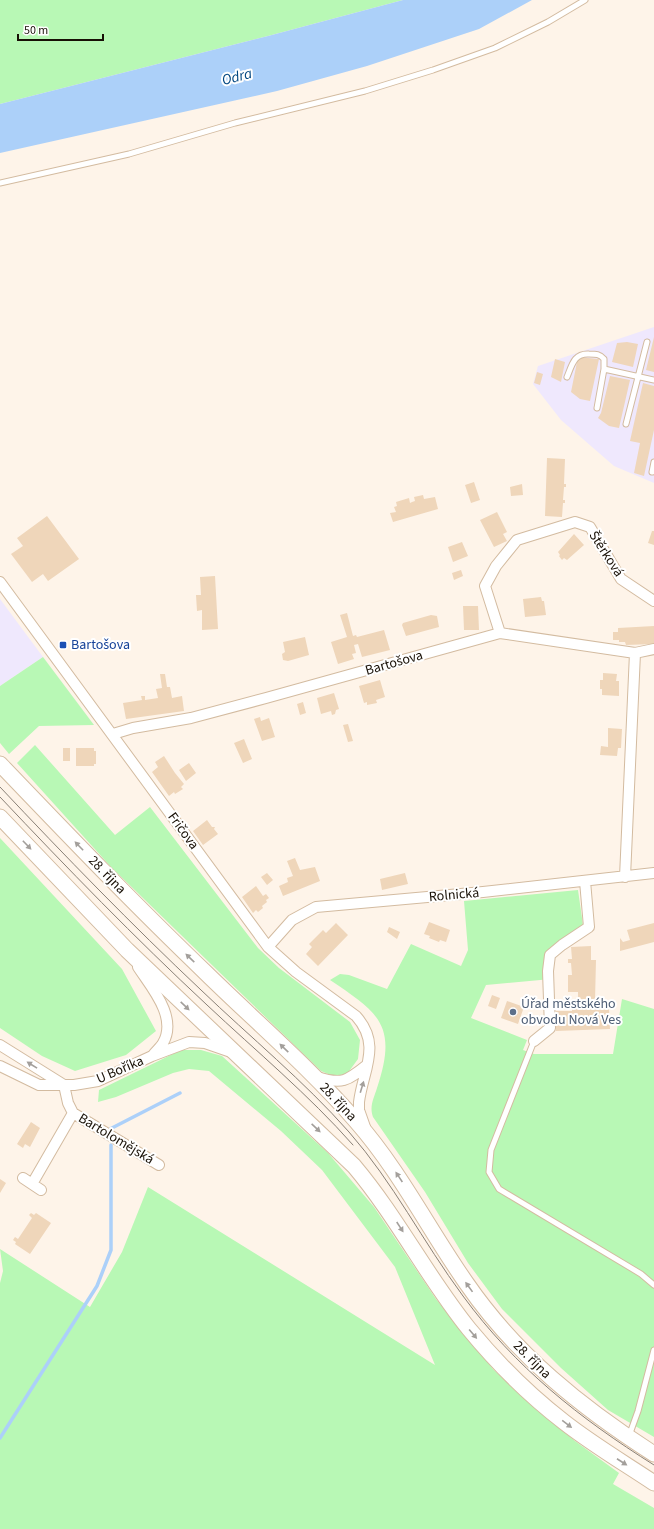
<svg xmlns="http://www.w3.org/2000/svg" width="654" height="1529" font-family="'Source Sans 3',sans-serif">
<style>
.industrial{fill:#efe8fd}
.green{fill:#b8f8b5}
.water{fill:#acd0f9}
.lines{fill:none;stroke-linecap:round;stroke-linejoin:round}
.stream{stroke:#acd0f9;stroke-width:3.5}
.building{fill:#efd6ba}
.service-casing{stroke:#d3bba0;stroke-width:7}
.minor-casing{stroke:#d3bba0;stroke-width:12}
.secondary-casing{stroke:#d3bba0;stroke-width:17}
.service{stroke:#fff;stroke-width:5}
.minor{stroke:#fff;stroke-width:10}
.secondary{stroke:#fff;stroke-width:15}
.tram{stroke:#8a8177;stroke-width:1}
.oneway{fill:#a39f9b}
.transit-dot{fill:#1a4fb4;stroke:#fff;stroke-width:1.5}
.service-dot{fill:#5c6f8a;stroke:#fff;stroke-width:1.5}
.labels{text-anchor:middle;dominant-baseline:central;stroke-width:4;stroke-linejoin:round;paint-order:stroke}
.street-label{font-size:14px;fill:#181006;stroke:#fff}
.transit-label{font-size:14px;fill:#164399;stroke:#fff;text-anchor:start}
.service-label{font-size:14px;fill:#4e5e75;stroke:#fff;text-anchor:start}
.water-label{font-size:15px;font-style:italic;fill:#004680;stroke:#fff}
</style>
<rect width="100%" height="100%" fill="#fef4e9"/>
<path class="industrial" d="M 654,327 L 654,483 L 614,466 L 561,420 L 533,384 L 538,366 Z
M 0,599 L 43,657 L 0,686 Z"/>
<path class="green" d="M 0,0 L 403,0 L 268,36 L 0,104 Z
M 43,657 L 94,725 L 39,726 L 9,754 L 0,743 L 0,686 Z
M 35,745 L 115,835 L 150,807 L 258,948 L 279,968 L 350,1022 L 360,1040 L 358,1059 L 347,1074 L 333,1076 L 321,1071 L 111,867 L 17,763 Z
M 0,838 L 122,969 L 156,1031 L 126,1055 L 75,1071 L 42,1056 L 0,1028 Z
M 578,890 L 583,925 L 555,946 L 551,979 L 486,985 L 471,1018 L 527,1040 L 523,1050 L 534,1054 L 613,1054 L 622,999 L 654,1009 L 654,1437 L 608,1410 L 561,1368 L 502,1309 L 468,1263 L 425,1192 L 373,1117 C 369,1106 374,1098 377,1088 C 398,1025 379,1013 330,980 L 340,974 L 349,975 L 387,989 L 411,944 L 461,966 L 468,950 L 464,901 Z
M 181,1050 L 201,1050 L 222,1056 L 328,1153 L 374,1207 L 436,1299 L 493,1369 L 527,1401 L 575,1441 L 619,1473 L 613,1484 L 654,1508 L 654,1529 L 0,1529 L 0,1283 L 3,1271 L 0,1249 L 90,1307 L 122,1252 L 148,1187 L 435,1365 L 395,1267 L 322,1170 L 281,1131 L 209,1071 L 189,1069 L 173,1073 L 116,1097 L 98,1102 L 99,1090 Z"/>
<path class="water" d="M 403,0 L 532,0 L 479,29 L 367,66 L 277,91 L 0,153 L 0,104 L 268,36 Z"/>
<g class="lines">
<path class="stream" d="M 110,1129 L 180,1093
M 0,1438 L 97,1286 L 111,1250 L 111,1145"/>
</g>
<path class="building" d="M 654,337 L 654,372 L 646,370 Z
M 627,342 L 638,344 L 633,367 L 612,362 L 617,343 Z
M 578,357 L 599,359 L 590,401 L 580,399 L 571,392 Z
M 555,359 L 565,362 L 561,382 L 551,377 Z
M 537,372 L 543,374 L 540,385 L 534,383 Z
M 610,376 L 630,380 L 619,428 L 609,426 L 598,418 L 601,413 Z
M 643,383 L 654,386 L 654,430 L 644,476 L 634,473 L 640,443 L 630,441 Z
M 547,458 L 565,459 L 564,484 L 566,484 L 566,487 L 564,487 L 563,500 L 565,500 L 565,503 L 563,503 L 562,517 L 545,516 Z
M 474,482 L 480,500 L 471,503 L 465,485 Z
M 522,484 L 523,495 L 511,496 L 510,487 Z
M 423,495 L 424,499 L 435,497 L 438,509 L 393,522 L 390,513 L 396,512 L 394,507 L 397,506 L 396,502 L 409,498 L 410,503 L 412,502 L 415,501 L 414,497 Z
M 497,512 L 507,532 L 503,534 L 507,541 L 494,547 L 480,520 Z
M 47,516 L 79,559 L 48,581 L 43,574 L 32,582 L 11,554 L 23,546 L 17,538 Z
M 652,531 L 654,531 L 654,545 L 648,543 Z
M 574,534 L 584,545 L 567,560 L 564,558 L 562,560 L 559,556 L 560,555 L 558,552 Z
M 462,542 L 468,556 L 453,562 L 448,547 Z
M 461,570 L 463,576 L 454,580 L 452,573 Z
M 215,576 L 218,629 L 202,630 L 202,610 L 197,611 L 196,595 L 201,595 L 200,577 Z
M 541,597 L 542,601 L 544,601 L 546,615 L 525,617 L 523,599 Z
M 463,606 L 478,606 L 479,630 L 464,630 Z
M 347,613 L 353,636 L 356,635 L 357,637 L 384,630 L 390,650 L 362,657 L 358,644 L 354,645 L 356,653 L 352,654 L 354,659 L 338,664 L 331,642 L 347,637 L 340,615 Z
M 431,615 L 437,616 L 439,627 L 406,636 L 402,625 L 403,623 Z
M 654,626 L 654,644 L 626,645 L 625,642 L 619,642 L 619,640 L 613,640 L 613,632 L 618,632 L 618,628 Z
M 305,637 L 309,655 L 288,661 L 283,660 L 282,654 L 285,652 L 283,642 Z
M 603,673 L 617,674 L 616,681 L 619,681 L 619,696 L 602,695 L 602,689 L 600,689 L 600,680 L 603,680 Z
M 160,674 L 165,674 L 167,687 L 170,687 L 172,698 L 182,696 L 184,711 L 126,719 L 123,703 L 142,700 L 141,696 L 145,696 L 145,700 L 158,698 L 156,689 L 162,688 Z
M 380,680 L 385,697 L 376,700 L 377,703 L 367,705 L 367,702 L 364,703 L 359,686 Z
M 334,693 L 339,709 L 336,710 L 335,714 L 332,715 L 331,711 L 321,714 L 317,698 Z
M 303,702 L 306,713 L 300,715 L 297,704 Z
M 260,717 L 261,721 L 269,718 L 275,737 L 262,741 L 254,719 Z
M 348,724 L 353,741 L 348,742 L 343,725 Z
M 608,728 L 622,729 L 621,748 L 618,748 L 617,756 L 600,755 L 601,746 L 608,747 Z
M 244,739 L 252,759 L 243,763 L 234,743 Z
M 63,748 L 70,748 L 70,761 L 63,761 Z
M 76,748 L 94,748 L 94,751 L 96,751 L 96,764 L 94,764 L 94,766 L 76,766 Z
M 164,756 L 175,773 L 184,784 L 181,787 L 183,789 L 175,794 L 174,792 L 169,796 L 152,772 L 158,767 L 155,762 Z
M 189,763 L 196,773 L 186,781 L 179,770 Z
M 207,820 L 212,827 L 215,827 L 214,829 L 218,834 L 203,845 L 193,831 Z
M 295,858 L 300,870 L 315,867 L 320,881 L 283,896 L 279,886 L 288,882 L 287,878 L 293,876 L 287,861 Z
M 267,873 L 273,880 L 267,885 L 261,877 Z
M 405,873 L 408,884 L 382,890 L 380,879 Z
M 256,886 L 263,896 L 266,894 L 269,898 L 266,900 L 267,902 L 262,906 L 263,908 L 258,912 L 256,910 L 253,913 L 242,897 Z
M 429,922 L 450,930 L 446,942 L 440,940 L 439,942 L 429,938 L 430,936 L 424,934 Z
M 336,923 L 348,935 L 318,966 L 306,954 L 312,947 L 309,944 L 323,930 L 326,933 Z
M 654,923 L 654,942 L 620,951 L 620,938 L 623,942 L 630,940 L 627,930 Z
M 389,927 L 400,932 L 397,939 L 387,932 Z
M 591,946 L 591,960 L 596,960 L 595,1001 L 592,1001 L 592,1009 L 609,1009 L 610,1029 L 556,1031 L 556,1011 L 572,1011 L 572,1001 L 578,1001 L 578,992 L 568,992 L 568,975 L 572,975 L 571,963 L 568,963 L 568,959 L 572,959 L 571,947 Z
M 492,995 L 500,998 L 496,1009 L 488,1006 Z
M 507,1001 L 524,1007 L 518,1024 L 501,1018 Z
M 31,1122 L 40,1128 L 30,1147 L 25,1144 L 23,1148 L 17,1144 Z
M 0,1179 L 6,1183 L 0,1193 Z
M 31,1213 L 34,1215 L 36,1213 L 51,1223 L 30,1254 L 15,1244 L 16,1242 L 13,1240 L 15,1237 L 18,1239 L 32,1218 L 29,1215 Z"/>
<g class="lines">
<g class="service-casing">
<path id="service" d="M 0,183 L 129,154 L 235,123 L 365,91 L 433,70 L 495,48 L 548,22 L 585,0
M 604,369 L 654,380
M 567,377 C 572,365 574,353 589,354 C 596,354 600,354 604,359 L 604,369 L 597,408
M 626,424 L 647,342
M 652,472 L 654,462
M 534,1041 L 491,1150 L 489,1172 L 499,1189 L 641,1274 L 654,1285
M 629,1436 L 638,1411 L 654,1350"/>
</g>
<g class="minor-casing">
<path id="minor" d="M 0,582 L 268,947 L 296,972 L 356,1016 C 382,1045 363,1070 359,1102 L 359,1110 L 365,1127
M 500,633 L 485,586 L 496,566 L 517,540 L 575,522 L 590,527 L 621,579 L 654,601
M 113,734 L 133,728 L 191,718 L 266,698 L 500,633 L 635,653 L 654,649
M 625,877 L 635,653
M 268,947 L 292,920 L 316,907 L 483,892 L 654,873
M 138,967 C 151,987 178,1017 163,1043 C 161,1047 156,1051 153,1055
M 534,1041 L 550,1028 L 548,971 L 550,955 L 562,945 L 589,927 L 585,881
M 0,1045 L 64,1085
M 0,1066 L 39,1085 L 74,1085 L 98,1081 L 152,1056 L 189,1042 L 205,1043 L 231,1052
M 317,1077 C 342,1085 347,1081 367,1065
M 64,1085 L 68,1103 L 73,1113 L 159,1165
M 23,1178 L 41,1190
M 32,1184 L 73,1113"/>
</g>
<g class="secondary-casing">
<path id="secondary" d="M 0,764 C 68,835 135,905 206,973 C 256,1022 310,1068 356,1121 C 400,1171 429,1230 467,1284 C 516,1355 582,1408 654,1454
M 0,817 L 127,950 L 354,1166 C 397,1217 427,1277 469,1329 C 497,1363 529,1395 564,1422 C 592,1444 624,1463 654,1483"/>
</g>
<use href="#service" class="service"/>
<use href="#minor" class="minor"/>
<use href="#secondary" class="secondary"/>
<path class="tram" d="M 0,787 C 65,856 132,925 201,990 C 250,1037 304,1081 349,1132 C 393,1182 423,1242 463,1296 C 515,1367 579,1418 654,1465
M 0,797 C 67,868 135,938 207,1005 C 256,1051 309,1095 353,1145"/>
</g>
<defs><path id="oneway-solid" d="M-6-.8H1V-3.2L6.5 0L1 3.2V.8H-6Z"/></defs>
<g class="oneway">
<use href="#oneway-solid" transform="translate(27 845) rotate(46)"/>
<use href="#oneway-solid" transform="translate(79 846) rotate(-134)"/>
<use href="#oneway-solid" transform="translate(190 958) rotate(-136)"/>
<use href="#oneway-solid" transform="translate(185 1006) rotate(44)"/>
<use href="#oneway-solid" transform="translate(284 1048) rotate(-136)"/>
<use href="#oneway-solid" transform="translate(32 1065) rotate(-148)"/>
<use href="#oneway-solid" transform="translate(362 1087) rotate(-73)"/>
<use href="#oneway-solid" transform="translate(316 1128) rotate(43)"/>
<use href="#oneway-solid" transform="translate(399 1177) rotate(-124)"/>
<use href="#oneway-solid" transform="translate(400 1227) rotate(57)"/>
<use href="#oneway-solid" transform="translate(469 1287) rotate(-126)"/>
<use href="#oneway-solid" transform="translate(473 1334) rotate(50)"/>
<use href="#oneway-solid" transform="translate(567 1424) rotate(37)"/>
<use href="#oneway-solid" transform="translate(622 1462) rotate(33)"/>
</g>
<rect class="transit-dot" x="59" y="641" width="8" height="8" rx="2"/>
<circle class="service-dot" cx="513" cy="1012" r="4"/>
<g class="labels">
<g class="street-label">
<text transform="translate(606 554) rotate(57)">Štěrková</text>
<text transform="translate(394 663) rotate(-16)">Bartošova</text>
<text transform="translate(183 831) rotate(54)">Fričova</text>
<text transform="translate(107 875) rotate(46)">28. října</text>
<text transform="translate(454 895) rotate(-5)">Rolnická</text>
<text transform="translate(120 1070) rotate(-23)">U Boříka</text>
<text transform="translate(338 1102) rotate(47)">28. října</text>
<text transform="translate(116 1139) rotate(31)">Bartolomějská</text>
<text transform="translate(532 1360) rotate(45)">28. října</text>
</g>
<g class="transit-label">
<text x="71" y="645">Bartošova</text>
</g>
<g class="service-label">
<text x="521" y="1004">Úřad městského<tspan x="521" dy="16">obvodu Nová Ves</tspan></text>
</g>
<g class="water-label">
<text transform="translate(237 77) rotate(-14)">Odra</text>
</g>
</g>
<path d="M18 34v6h85v-6" fill="none" stroke="#181006" stroke-width="2"/>
<text x="24" y="34" font-size="12" fill="#181006" stroke="#ffffff" stroke-width="3" paint-order="stroke">50 m</text>
</svg>
